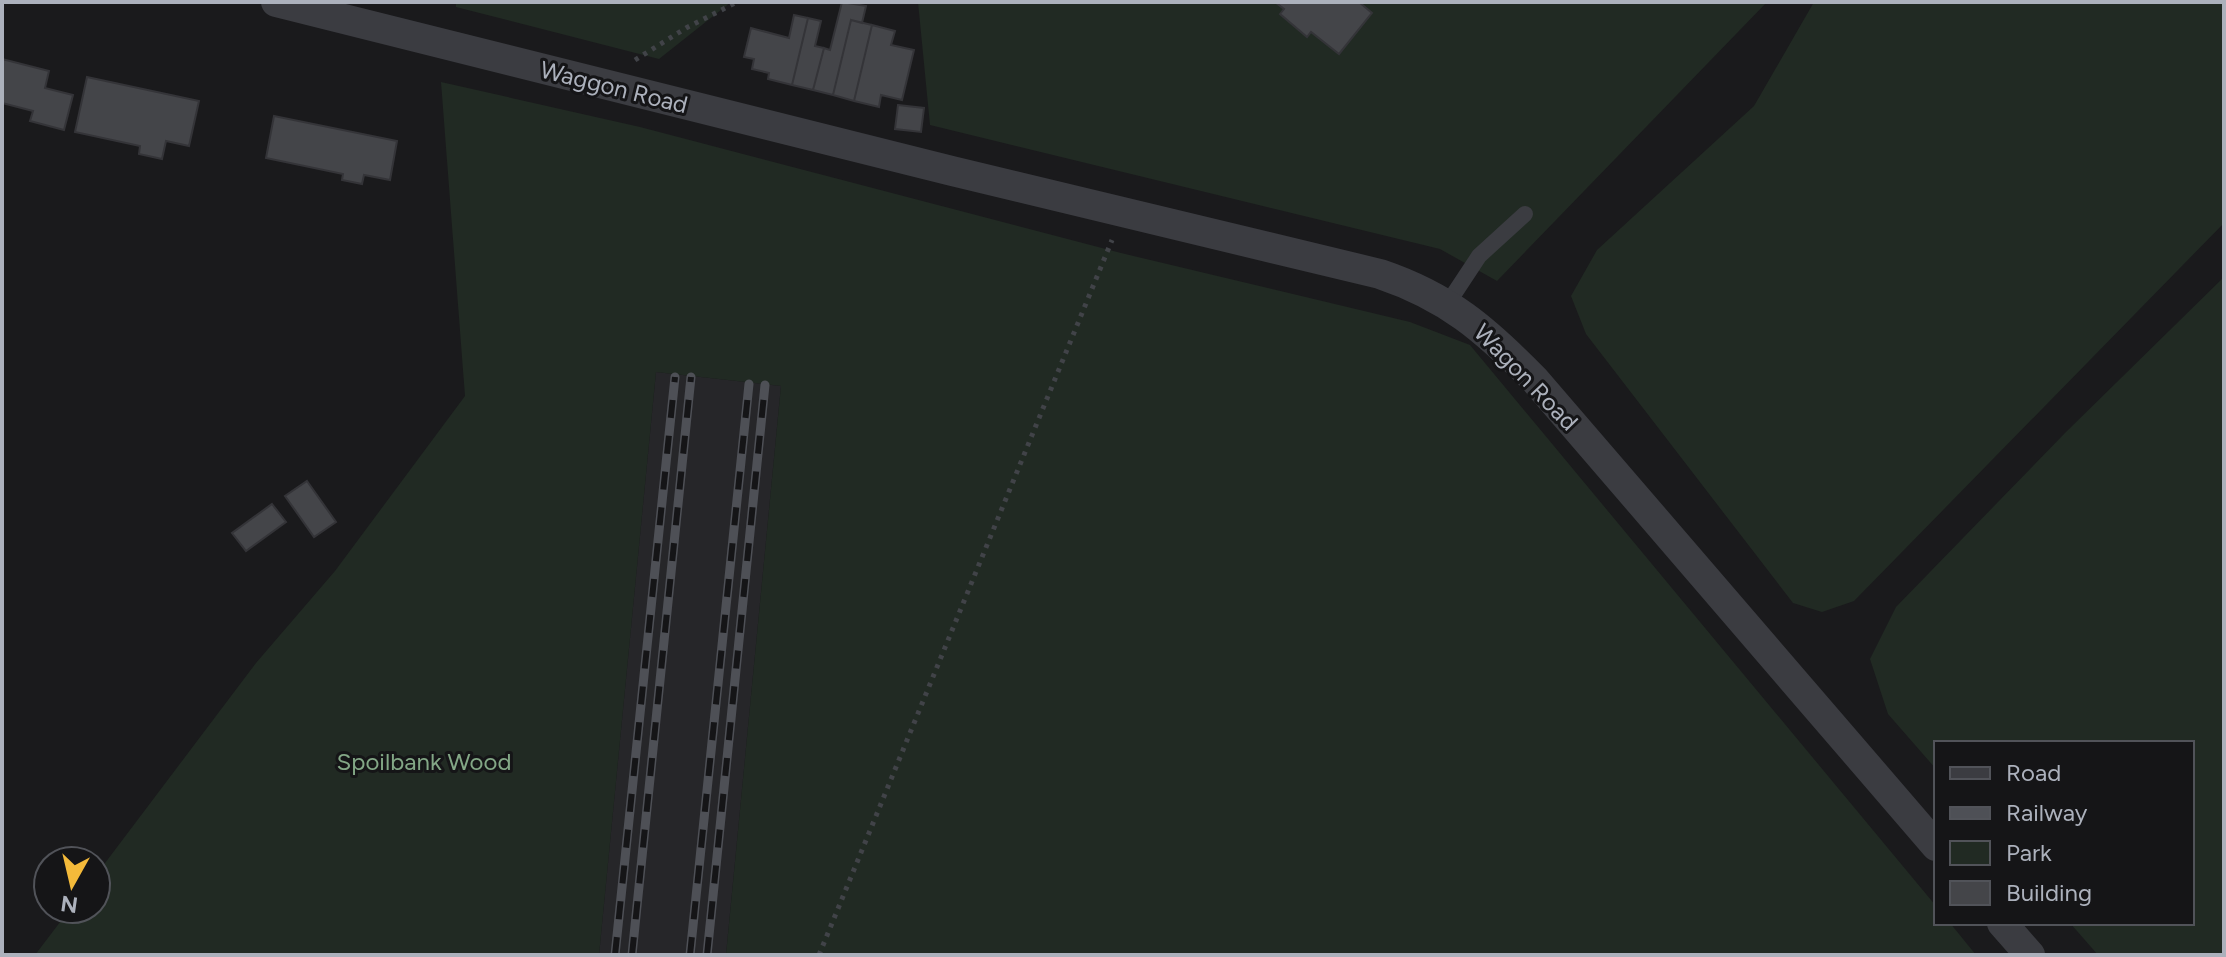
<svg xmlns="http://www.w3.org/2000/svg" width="2226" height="957" font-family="Figtree,sans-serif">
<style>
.built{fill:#262629}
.green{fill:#212a23}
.building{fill:#444549;stroke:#343438;stroke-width:2}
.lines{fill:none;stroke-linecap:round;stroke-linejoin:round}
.path{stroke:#414348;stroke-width:5;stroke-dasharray:4 6;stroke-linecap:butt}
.service{stroke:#3b3c41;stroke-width:16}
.minor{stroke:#3b3c41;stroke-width:30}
.rail-casing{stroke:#4e5056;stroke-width:9}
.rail{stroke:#151517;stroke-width:6;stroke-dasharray:18;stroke-linecap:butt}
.labels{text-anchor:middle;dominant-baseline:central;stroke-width:6;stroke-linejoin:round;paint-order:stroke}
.street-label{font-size:24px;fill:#acb1bc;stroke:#151517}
.park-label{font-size:24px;fill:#83a786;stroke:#151517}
</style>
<rect width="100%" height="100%" fill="#1a1a1c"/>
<path class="built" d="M 656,372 L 781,386 L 726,955 L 599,955 Z"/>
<path class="green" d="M 456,2 L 731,2 L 659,59 L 456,7 Z
M 918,2 L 1767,2 L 1497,281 L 1440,249 L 930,125 Z
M 1814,2 L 2224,2 L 2224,223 L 1854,601 L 1822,612 L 1793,603 L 1586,334 L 1571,296 L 1597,250 L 1754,106 Z
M 441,82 L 640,127 L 1121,253 L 1410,322 L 1470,345 L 1936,906 L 1936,923 L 1950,923 L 1976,955 L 726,955 L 781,386 L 656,372 L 599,955 L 35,955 L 70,909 L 96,909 L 96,875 L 256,663 L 335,571 L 465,396 Z
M 2224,277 L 2224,955 L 2098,955 L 2070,923 L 2192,923 L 2192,743 L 1936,743 L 1936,769 L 1888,714 L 1870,659 L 1896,607 L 2065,433 Z"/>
<path class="building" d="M 842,2 L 866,6 L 862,23 L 851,20 L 833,95 L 813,90 L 824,48 L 830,50 Z
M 1275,2 L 1359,2 L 1372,13 L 1339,54 L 1311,32 L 1307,37 L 1280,14 L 1284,9 Z
M 794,15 L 808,18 L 792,85 L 768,79 L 769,73 L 752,69 L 754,59 L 744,57 L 751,28 L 789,38 Z
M 808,18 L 821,21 L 815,46 L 824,48 L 813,90 L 792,85 Z
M 851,20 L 872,25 L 854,101 L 833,95 Z
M 872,25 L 895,31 L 891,45 L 914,50 L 902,100 L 881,95 L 879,107 L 854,101 Z
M 2,59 L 49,71 L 45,88 L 73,95 L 64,130 L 30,121 L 33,111 L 2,103 Z
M 87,77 L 199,101 L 189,146 L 166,141 L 162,159 L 139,154 L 140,146 L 75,132 Z
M 898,105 L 924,108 L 921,132 L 895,129 Z
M 274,116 L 397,141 L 390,180 L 364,175 L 362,184 L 342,180 L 343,174 L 266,158 Z
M 307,481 L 336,522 L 314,537 L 285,496 Z
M 272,504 L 286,522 L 246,551 L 232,533 Z"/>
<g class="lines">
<path class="path" d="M 635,60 L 686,28 L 737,2
M 819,955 L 1112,240"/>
<path class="service" d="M 1448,303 L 1479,256 L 1525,214"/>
<path class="minor" d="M 276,2 L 952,171 L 1380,274 C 1448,297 1485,329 1535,380 L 1936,846
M 2002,923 L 2030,955"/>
<g class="rail-casing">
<path id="rail" d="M 615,955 L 675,377
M 632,955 L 691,377
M 690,955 L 749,384
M 707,955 L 765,385"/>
</g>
<use href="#rail" class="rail"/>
</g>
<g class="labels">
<g class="street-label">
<text transform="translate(614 87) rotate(14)">Waggon Road</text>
<text transform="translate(1526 377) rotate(46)">Wagon Road</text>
</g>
<g class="park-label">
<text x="424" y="761">Spoilbank Wood</text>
</g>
</g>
<rect width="2226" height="957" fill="none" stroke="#acb1bc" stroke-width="8"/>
<rect x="1934" y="741" width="260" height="184" fill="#151517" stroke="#515359" stroke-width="2"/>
<rect x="1950" y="767" width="40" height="12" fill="#3b3c41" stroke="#515359" stroke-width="2"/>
<text x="2006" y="781" font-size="24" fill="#acb1bc">Road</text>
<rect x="1950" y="807" width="40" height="12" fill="#4e5056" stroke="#515359" stroke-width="2"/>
<text x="2006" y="821" font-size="24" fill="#acb1bc">Railway</text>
<rect x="1950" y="841" width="40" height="24" fill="#212a23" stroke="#515359" stroke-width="2"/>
<text x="2006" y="861" font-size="24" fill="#acb1bc">Park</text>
<rect x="1950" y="881" width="40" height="24" fill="#444549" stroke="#515359" stroke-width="2"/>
<text x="2006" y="901" font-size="24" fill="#acb1bc">Building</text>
<g transform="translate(72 885) rotate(188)"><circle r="38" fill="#151517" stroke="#515359" stroke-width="2"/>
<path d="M0-6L14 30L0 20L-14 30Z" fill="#f4ba3a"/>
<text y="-12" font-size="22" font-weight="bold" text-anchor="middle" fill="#acb1bc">N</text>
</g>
</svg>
